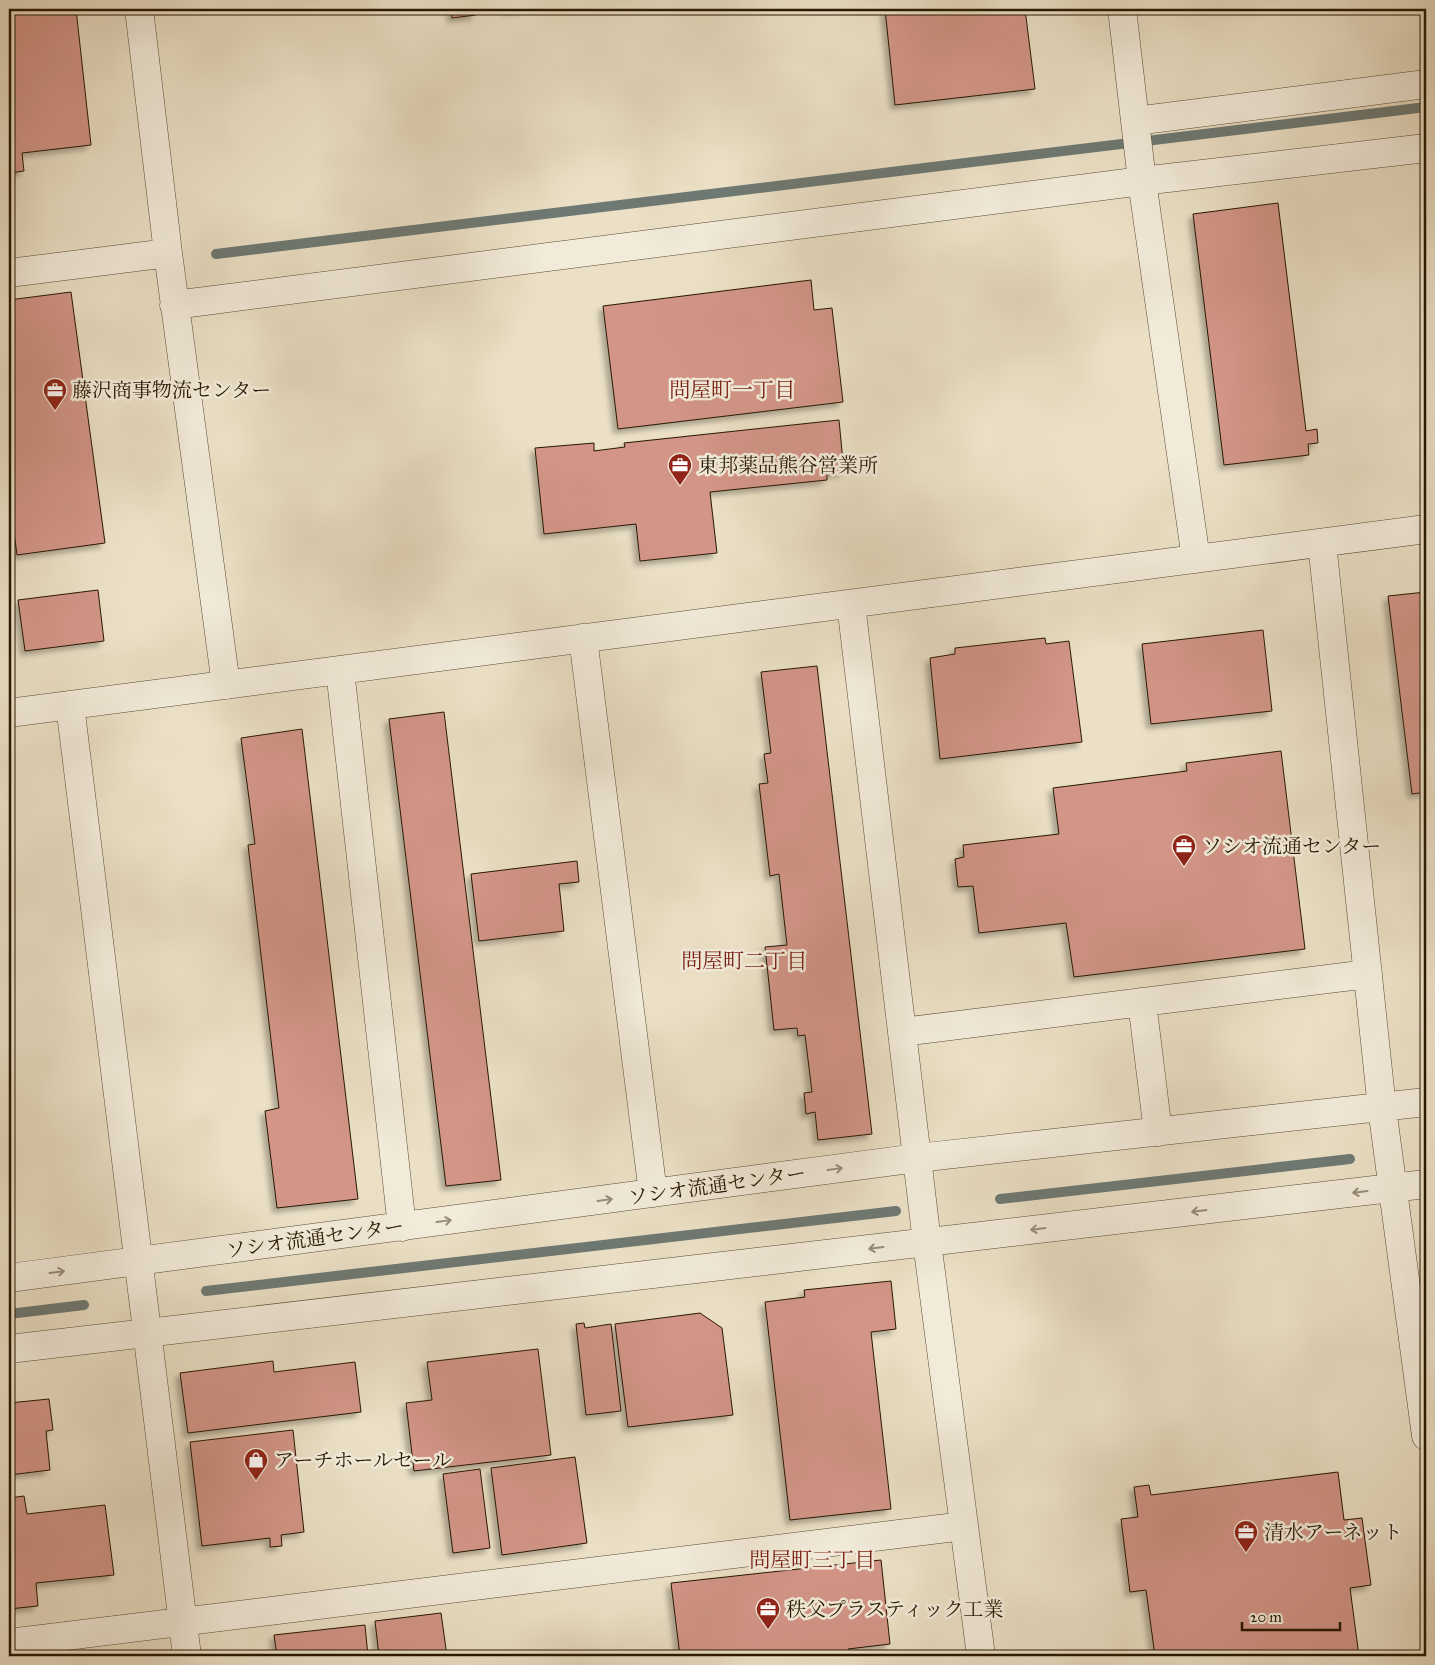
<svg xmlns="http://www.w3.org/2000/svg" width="1435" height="1665" font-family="'IM FELL Great Primer','Noto Serif JP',serif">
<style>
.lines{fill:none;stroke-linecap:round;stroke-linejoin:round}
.stream{stroke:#6e7973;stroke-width:10}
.building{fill:#d29587;stroke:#281802;filter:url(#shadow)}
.minor-casing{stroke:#594a33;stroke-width:29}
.minor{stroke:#f2ebda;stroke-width:28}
.oneway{stroke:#978c79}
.labels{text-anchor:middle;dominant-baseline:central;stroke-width:5;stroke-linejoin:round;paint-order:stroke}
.poi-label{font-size:20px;fill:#281802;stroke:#f2ebda;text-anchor:start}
.street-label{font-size:20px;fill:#281802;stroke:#f2ebda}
.neighbourhood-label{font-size:21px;fill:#7a1f14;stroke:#f2ebda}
</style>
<defs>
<filter id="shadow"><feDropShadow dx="-4.5" dy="4.5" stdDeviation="2.5" flood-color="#0004"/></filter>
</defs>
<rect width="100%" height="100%" fill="#ebe0c6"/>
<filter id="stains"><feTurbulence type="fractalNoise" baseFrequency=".004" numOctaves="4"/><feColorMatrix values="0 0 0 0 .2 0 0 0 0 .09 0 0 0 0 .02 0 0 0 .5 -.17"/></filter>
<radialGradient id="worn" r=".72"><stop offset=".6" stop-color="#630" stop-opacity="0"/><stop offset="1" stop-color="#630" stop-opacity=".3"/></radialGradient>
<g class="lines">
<path class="stream" d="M 216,254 L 1426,107
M 1000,1199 L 1350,1159
M 206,1291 L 896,1211
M 9,1314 L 84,1305"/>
</g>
<path class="building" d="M 9,9 L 76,9 L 91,145 L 22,153 L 24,171 L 9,173 Z
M 451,9 L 475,9 L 476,15 L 452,18 Z
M 507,9 L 527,9 L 507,11 Z
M 885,9 L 1025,9 L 1035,89 L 895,105 Z
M 1278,203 L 1306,431 L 1317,429 L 1318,443 L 1308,444 L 1309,455 L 1224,465 L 1193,214 Z
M 811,280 L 814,310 L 832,308 L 843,402 L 618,429 L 603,306 Z
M 71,292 L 105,543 L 17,555 L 9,495 L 9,300 Z
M 839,420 L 844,472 L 827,474 L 827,480 L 710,492 L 717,553 L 640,561 L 636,524 L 544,534 L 535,448 L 594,443 L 594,451 L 625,447 L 624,443 Z
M 98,590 L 104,641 L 25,651 L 18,600 Z
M 1426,592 L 1426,792 L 1412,794 L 1388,596 Z
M 1263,630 L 1272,711 L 1151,724 L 1142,644 Z
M 1045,638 L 1046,644 L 1069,641 L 1082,742 L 940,759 L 930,658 L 955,654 L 955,648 Z
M 817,666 L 872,1134 L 818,1140 L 815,1112 L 806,1114 L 804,1093 L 812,1092 L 805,1035 L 798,1036 L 797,1028 L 774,1030 L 765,947 L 787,945 L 779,874 L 770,876 L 759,784 L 768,783 L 764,754 L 771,753 L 761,672 Z
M 444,712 L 501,1180 L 446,1186 L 389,719 Z
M 302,729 L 358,1199 L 277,1208 L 265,1111 L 279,1108 L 248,845 L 255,844 L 241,738 Z
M 1281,751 L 1305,949 L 1074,977 L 1066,923 L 979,933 L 973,886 L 958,887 L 955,859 L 964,857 L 963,845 L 1059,834 L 1053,788 L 1187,771 L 1186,763 Z
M 577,861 L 579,882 L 559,884 L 564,931 L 479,941 L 471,874 Z
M 891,1281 L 896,1329 L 871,1332 L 891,1509 L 790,1520 L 765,1302 L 805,1297 L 804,1290 Z
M 700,1313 L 722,1328 L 733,1415 L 628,1427 L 615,1324 Z
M 584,1323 L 585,1328 L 611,1324 L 621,1411 L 586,1415 L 576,1324 Z
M 538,1349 L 551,1455 L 414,1471 L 406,1403 L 432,1400 L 427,1362 Z
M 273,1361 L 274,1372 L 355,1362 L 361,1412 L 188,1433 L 180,1373 Z
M 49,1399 L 53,1430 L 46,1431 L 50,1470 L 9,1475 L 9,1403 Z
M 293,1430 L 304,1532 L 281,1535 L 282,1546 L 270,1547 L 270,1538 L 202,1546 L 190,1442 Z
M 575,1457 L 587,1543 L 502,1555 L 491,1468 Z
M 480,1469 L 490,1548 L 453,1553 L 443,1474 Z
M 1338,1472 L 1344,1520 L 1362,1518 L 1371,1585 L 1350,1588 L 1359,1656 L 1155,1656 L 1146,1590 L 1130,1592 L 1121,1519 L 1138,1517 L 1134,1487 L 1149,1485 L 1151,1495 Z
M 24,1496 L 27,1514 L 105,1505 L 114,1575 L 36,1583 L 38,1606 L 9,1609 L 9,1498 Z
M 881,1560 L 890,1644 L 848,1649 L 849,1656 L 680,1656 L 671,1583 Z
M 441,1613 L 447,1656 L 379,1656 L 375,1621 Z
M 365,1625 L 368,1656 L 277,1656 L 274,1635 Z
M 1117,1653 L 1118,1656 L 1105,1656 L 1104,1654 Z"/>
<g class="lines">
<g class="minor-casing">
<path id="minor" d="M 139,9 L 168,253 L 226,685
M 1122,9 L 1142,181 L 1196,559
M 1135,121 L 1426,84
M 9,273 L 168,253
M 174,305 L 1142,181 L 1426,148
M 1322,543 L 1382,1108 L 1426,1436
M 851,604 L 927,1242 L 981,1656
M 583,638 L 653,1193
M 340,670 L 402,1227
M 70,705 L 187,1656
M 9,713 L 1426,529
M 1142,1002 L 1158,1132
M 902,1032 L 1368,974
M 9,1278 L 917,1158 L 1426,1102
M 9,1349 L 1426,1184
M 9,1643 L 964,1526"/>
</g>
<use href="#minor" class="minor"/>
</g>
<defs><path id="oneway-shaft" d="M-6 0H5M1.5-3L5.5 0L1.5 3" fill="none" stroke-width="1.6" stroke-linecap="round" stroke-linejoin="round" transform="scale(1.25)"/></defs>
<g class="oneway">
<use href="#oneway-shaft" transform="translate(835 1169) rotate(-8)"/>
<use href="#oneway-shaft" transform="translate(1360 1192) rotate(173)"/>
<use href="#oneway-shaft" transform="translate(605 1200) rotate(-8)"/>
<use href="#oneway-shaft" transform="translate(1199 1211) rotate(173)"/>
<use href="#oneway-shaft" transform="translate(444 1221) rotate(-8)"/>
<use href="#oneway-shaft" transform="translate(1038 1229) rotate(173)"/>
<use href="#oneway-shaft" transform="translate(876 1248) rotate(173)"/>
<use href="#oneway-shaft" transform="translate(57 1272) rotate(-7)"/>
</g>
<defs>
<g id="office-pin" transform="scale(1.25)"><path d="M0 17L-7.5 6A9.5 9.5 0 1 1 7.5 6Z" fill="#8f2418" stroke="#f2ebda"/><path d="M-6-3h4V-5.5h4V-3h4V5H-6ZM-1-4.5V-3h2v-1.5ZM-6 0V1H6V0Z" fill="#fff"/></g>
<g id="shop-pin" transform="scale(1.25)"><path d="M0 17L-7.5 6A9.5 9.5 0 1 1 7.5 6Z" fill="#8f2418" stroke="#f2ebda"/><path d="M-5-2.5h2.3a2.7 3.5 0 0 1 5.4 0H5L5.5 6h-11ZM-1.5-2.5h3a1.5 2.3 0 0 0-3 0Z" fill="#fff"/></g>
</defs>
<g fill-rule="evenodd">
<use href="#office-pin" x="55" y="390"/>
<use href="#office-pin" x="680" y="465"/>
<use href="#office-pin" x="1184" y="846"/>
<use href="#shop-pin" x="256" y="1460"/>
<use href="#office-pin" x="1246" y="1532"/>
<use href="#office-pin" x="768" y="1609"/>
</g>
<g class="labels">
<g class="poi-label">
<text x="72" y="390">藤沢商事物流センター</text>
<text x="698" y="465">東邦薬品熊谷営業所</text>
<text x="1202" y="846">ソシオ流通センター</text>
<text x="274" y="1460">アーチホールセール</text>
<text x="1264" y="1532">清水アーネット</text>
<text x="786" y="1609">秩父プラスティック工業</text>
</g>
<g class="street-label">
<text transform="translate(717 1185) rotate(-8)">ソシオ流通センター</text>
<text transform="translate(315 1238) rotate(-8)">ソシオ流通センター</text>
</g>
<g class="neighbourhood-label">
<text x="732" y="390">問屋町一丁目</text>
<text x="744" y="961">問屋町二丁目</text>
<text x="812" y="1560">問屋町三丁目</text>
</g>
</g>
<rect width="1435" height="1665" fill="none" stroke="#ebe0c6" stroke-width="30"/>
<rect x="10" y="10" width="1415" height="1645" fill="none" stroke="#281802" stroke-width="2.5"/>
<rect x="15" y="15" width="1405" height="1635" fill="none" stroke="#281802"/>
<path d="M1242 1622v8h98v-8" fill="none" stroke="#281802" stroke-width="2.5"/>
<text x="1250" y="1622" font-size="15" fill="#281802" stroke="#f2ebda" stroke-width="4" paint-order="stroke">20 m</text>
<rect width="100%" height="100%" filter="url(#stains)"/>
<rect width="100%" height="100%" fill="url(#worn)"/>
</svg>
